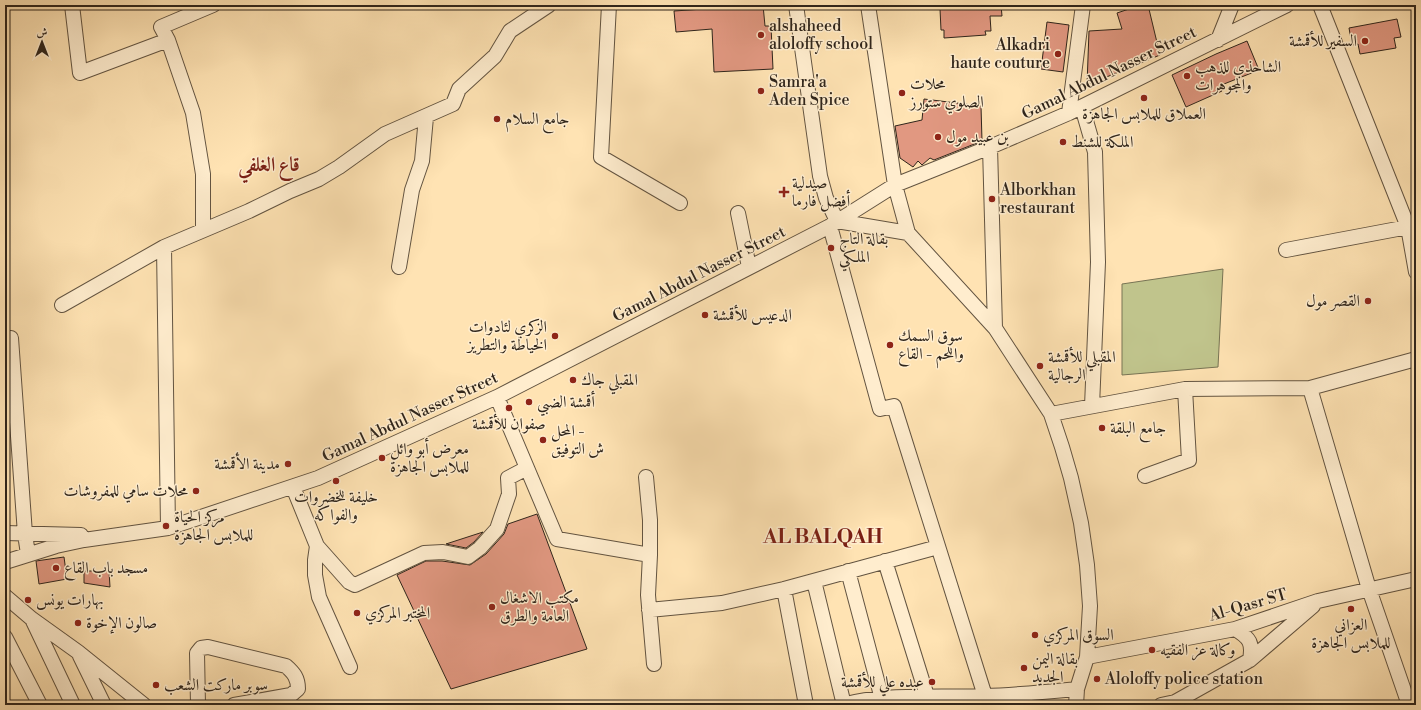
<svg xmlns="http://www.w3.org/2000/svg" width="1421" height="710" font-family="'Libre Bodoni',Amiri,serif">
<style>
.green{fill:#c0c48c;stroke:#787454}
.building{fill:#e19881;stroke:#2f251b}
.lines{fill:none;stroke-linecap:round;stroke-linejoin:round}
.minor-casing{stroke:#635441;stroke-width:16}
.minor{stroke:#ffedce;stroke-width:14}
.poi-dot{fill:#8f2418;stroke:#ffedce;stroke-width:1.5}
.labels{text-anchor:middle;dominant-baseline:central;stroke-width:3;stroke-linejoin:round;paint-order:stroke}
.poi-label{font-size:16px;fill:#2f251b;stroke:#ffedce;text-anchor:start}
.street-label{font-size:16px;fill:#2f251b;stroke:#ffedce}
.district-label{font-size:20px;font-weight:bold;fill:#7a1f14;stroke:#ffedce}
</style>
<rect width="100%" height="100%" fill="#ffe3b3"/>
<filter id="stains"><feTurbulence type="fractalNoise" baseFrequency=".005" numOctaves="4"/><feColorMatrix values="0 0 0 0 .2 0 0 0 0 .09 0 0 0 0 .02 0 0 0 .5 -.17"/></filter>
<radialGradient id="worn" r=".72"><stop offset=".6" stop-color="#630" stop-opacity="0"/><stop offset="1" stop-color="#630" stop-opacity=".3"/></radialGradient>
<path class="green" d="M 1223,269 L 1218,367 L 1122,375 L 1122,284 Z"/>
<path class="building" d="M 763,5 L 765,26 L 771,26 L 773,69 L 714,72 L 712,29 L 676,32 L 674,11 Z
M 976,5 L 1001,5 L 1002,16 L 990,16 L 991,31 L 985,31 L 986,35 L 944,38 L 944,30 L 941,30 L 940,9 L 976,7 Z
M 1141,5 L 1148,5 L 1160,55 L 1087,85 L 1089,31 L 1122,29 L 1117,13 Z
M 1397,19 L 1401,37 L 1394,38 L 1396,48 L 1360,54 L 1358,44 L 1352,45 L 1349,28 Z
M 1047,22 L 1069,25 L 1063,72 L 1041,69 Z
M 1247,41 L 1259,70 L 1219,86 L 1222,91 L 1186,107 L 1172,75 L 1216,54 Z
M 924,99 L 981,106 L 982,141 L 934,160 L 930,158 L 922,165 L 918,161 L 913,167 L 900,158 L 895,126 L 922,120 Z
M 537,514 L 587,649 L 451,689 L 397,575 L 426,561 L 442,561 L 470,565 L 486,554 L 504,534 L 508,524 Z
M 483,532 L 474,542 L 466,548 L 446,544 Z
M 64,557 L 67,579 L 39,584 L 36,561 Z
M 84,571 L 109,571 L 110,587 L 84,583 Z"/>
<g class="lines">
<g class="minor-casing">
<path id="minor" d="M 72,5 L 80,73 L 168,40 L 161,27 L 213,5
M 609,5 L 601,157 L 680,203
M 796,5 L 820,176 L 826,198 L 837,221
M 868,5 L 895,185 L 908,233 L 995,328 L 1051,414 L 1062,447 L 1071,478 L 1081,523 L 1087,565 L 1090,606 L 1087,657 L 1077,689 L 1076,705
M 1320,5 L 1408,227 L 1416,272
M 168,40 L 193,113 L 203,174 L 203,230
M 1218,40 L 1232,5
M 1082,107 L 1095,152 L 1098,262 L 1092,406
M 1069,113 L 1083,5
M 990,147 L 995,328
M 738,213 L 749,267
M 837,221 L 908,233
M 830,226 L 880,409 L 894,406 L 985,696
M 164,247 L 168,528
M 1286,250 L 1408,227
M 399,267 L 412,190 L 422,161 L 426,117
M 62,305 L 164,247 L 249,211 L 290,191 L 319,179 L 339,167 L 385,134 L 453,104 L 459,89 L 495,56 L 510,31 L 549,5
M 11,338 L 25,534 L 28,554
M 1310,388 L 1369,589 L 1409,705
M 497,397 L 557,539 L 650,555
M 1051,414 L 1185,389 L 1310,388 L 1416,359
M 1145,476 L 1189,460 L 1185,389
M 646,477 L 650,520 L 650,555 L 648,595 L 654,664
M 293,487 L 317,546 L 349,582 L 355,585 L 424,553 L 443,552 L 468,557 L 480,548 L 497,529 L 509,494 L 508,478 L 527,468
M 5,533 L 81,535
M 317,546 L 315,560 L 315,575 L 319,597 L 350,667
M 885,561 L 927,696
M 5,562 L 56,546 L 84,540 L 168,528 L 318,478 L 497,397 L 830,226 L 895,185 L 990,147 L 1069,113 L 1287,5
M 848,571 L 882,699
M 814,581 L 844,705
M 784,589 L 806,705
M 5,596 L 32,619 L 78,652 L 144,705
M 649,610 L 722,603 L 784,589 L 938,547
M 33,621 L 73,705
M 1235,629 C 1250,638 1253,643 1250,660
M 5,637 L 40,705
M 80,656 L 104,705
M 1087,657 L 1235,629 L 1318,601 L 1416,579
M 198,705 L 197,653 L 201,648 L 208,647 L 286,666 C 294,673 298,678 298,689 L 291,695 L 234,705
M 842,705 C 887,693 939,698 985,696 C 1016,695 1046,692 1077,689
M 1161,705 L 1175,702 L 1250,660 L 1313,606"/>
</g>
<use href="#minor" class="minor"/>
</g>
<g class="poi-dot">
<circle cx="761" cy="35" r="4"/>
<circle cx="1365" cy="41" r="4"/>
<circle cx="1058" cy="54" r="4"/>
<circle cx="1187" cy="76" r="4"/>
<circle cx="761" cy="91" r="4"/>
<circle cx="902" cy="93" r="4"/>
<circle cx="1144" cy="98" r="4"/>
<circle cx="497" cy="119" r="4"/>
<circle cx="938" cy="137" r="4"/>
<circle cx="1063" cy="142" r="4"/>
<path d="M782 186h4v4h4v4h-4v4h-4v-4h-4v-4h4z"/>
<circle cx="992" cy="199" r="4"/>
<circle cx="831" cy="248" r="4"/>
<circle cx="1368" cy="301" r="4"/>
<circle cx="705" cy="315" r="4"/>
<circle cx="555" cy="336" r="4"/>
<circle cx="890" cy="345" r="4"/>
<circle cx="1040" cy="366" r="4"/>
<circle cx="573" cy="380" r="4"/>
<circle cx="529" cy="402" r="4"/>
<circle cx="509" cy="408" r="4"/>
<circle cx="1102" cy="428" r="4"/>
<circle cx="543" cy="440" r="4"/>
<circle cx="382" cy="458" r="4"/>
<circle cx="288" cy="464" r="4"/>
<circle cx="336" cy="481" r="4"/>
<circle cx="196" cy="491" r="4"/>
<circle cx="166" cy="526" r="4"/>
<circle cx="56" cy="568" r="4"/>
<circle cx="28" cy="600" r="4"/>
<circle cx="492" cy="607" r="4"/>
<circle cx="1351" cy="609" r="4"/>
<circle cx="357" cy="613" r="4"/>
<circle cx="78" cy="623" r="4"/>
<circle cx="1035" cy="635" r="4"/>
<circle cx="1152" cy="650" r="4"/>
<circle cx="1024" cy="668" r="4"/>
<circle cx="1097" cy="679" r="4"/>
<circle cx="932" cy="682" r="4"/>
<circle cx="156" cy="685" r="4"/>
</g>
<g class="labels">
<g class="poi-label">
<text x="769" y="26">alshaheed<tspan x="769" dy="18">aloloffy school</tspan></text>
<text x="1357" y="41" text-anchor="end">السفير للأقمشة</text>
<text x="1050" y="45" text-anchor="end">Alkadri<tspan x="1050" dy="18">haute couture</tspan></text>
<text x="1195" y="67">الشاحذي للذهب<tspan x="1195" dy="18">والمجوهرات</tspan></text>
<text x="769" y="82">Samra'a<tspan x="769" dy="18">Aden Spice</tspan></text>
<text x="910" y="84">محلات<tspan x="910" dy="18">الصلوي ستورز</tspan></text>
<text x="1144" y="114" text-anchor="middle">العملاق للملابس الجاهزة</text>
<text x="505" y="119">جامع السلام</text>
<text x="946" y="137">بن عبيد مول</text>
<text x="1071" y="142">الملكة للشنط</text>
<text x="792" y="183">صيدلية<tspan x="792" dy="18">أفضل فارما</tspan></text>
<text x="1000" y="190">Alborkhan<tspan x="1000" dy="18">restaurant</tspan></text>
<text x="839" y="239">بقالة التاج<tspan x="839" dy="18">الملكي</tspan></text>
<text x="1360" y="301" text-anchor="end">القصر مول</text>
<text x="713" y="315">الدعيس للأقمشة</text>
<text x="547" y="327" text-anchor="end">الزكري لئادوات<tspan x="547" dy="18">الخياطة والتطريز</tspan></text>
<text x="898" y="336">سوق السمك<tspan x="898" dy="18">واللحم - القاع</tspan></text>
<text x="1048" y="357">المقبلي للأقمشة<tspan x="1048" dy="18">الرجالية</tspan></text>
<text x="581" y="380">المقبلي جاك</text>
<text x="537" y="402">أقمشة الضبي</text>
<text x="509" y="424" text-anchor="middle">صفوان للأقمشة</text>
<text x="1110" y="428">جامع البلقة</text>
<text x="551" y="431">المحل -<tspan x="551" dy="18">ش التوفيق</tspan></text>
<text x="390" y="449">معرض أبو وائل<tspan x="390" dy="18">للملابس الجاهزة</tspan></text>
<text x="280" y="464" text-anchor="end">مدينة الأقمشة</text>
<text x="188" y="491" text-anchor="end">محلات سامي للمفروشات</text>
<text x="336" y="497" text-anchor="middle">خليفة للخضروات<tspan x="336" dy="18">والفواكه</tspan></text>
<text x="174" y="517">مركز الحياة<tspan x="174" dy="18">للملابس الجاهزة</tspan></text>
<text x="64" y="568">مسجد باب القاع</text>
<text x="500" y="598">مكتب الاشغال<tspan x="500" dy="18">العامة والطرق</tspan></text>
<text x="36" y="600">بهارات يونس</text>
<text x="365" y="613">المختبر المركزي</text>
<text x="86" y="623">صالون الإخوة</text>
<text x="1351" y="625" text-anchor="middle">العزاني<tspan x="1351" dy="18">للملابس الجاهزة</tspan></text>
<text x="1043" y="635">السوق المركزي</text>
<text x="1160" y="650">وكالة عز الفقيه</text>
<text x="1032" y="659">بقالة اليمن<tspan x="1032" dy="18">الجديد</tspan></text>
<text x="1105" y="679">Aloloffy police station</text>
<text x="924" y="682" text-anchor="end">عبده علي للأقمشة</text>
<text x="164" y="685">سوبر ماركت الشعب</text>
</g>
<g class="street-label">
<text transform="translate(1109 73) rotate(-26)">Gamal Abdul Nasser Street</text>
<text transform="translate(699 274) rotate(-27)">Gamal Abdul Nasser Street</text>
<text transform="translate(410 417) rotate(-25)">Gamal Abdul Nasser Street</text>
<text transform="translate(1248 605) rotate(-16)">Al-Qasr ST</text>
</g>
<g class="district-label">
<text x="269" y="165">قاع الغلفي</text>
<text x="823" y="537">AL BALQAH</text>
</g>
</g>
<rect width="1421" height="710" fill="none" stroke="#ffe3b3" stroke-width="20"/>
<rect x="6" y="6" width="1409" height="698" fill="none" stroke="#2f251b" stroke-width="2"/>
<rect x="10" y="10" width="1401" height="690" fill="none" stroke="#2f251b"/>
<g transform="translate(42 42)" stroke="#ffedce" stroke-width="3" paint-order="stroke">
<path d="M0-3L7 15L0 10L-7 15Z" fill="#2f251b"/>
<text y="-6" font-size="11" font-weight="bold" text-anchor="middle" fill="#2f251b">ش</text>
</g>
<rect width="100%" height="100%" filter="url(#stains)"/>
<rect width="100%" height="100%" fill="url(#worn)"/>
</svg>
